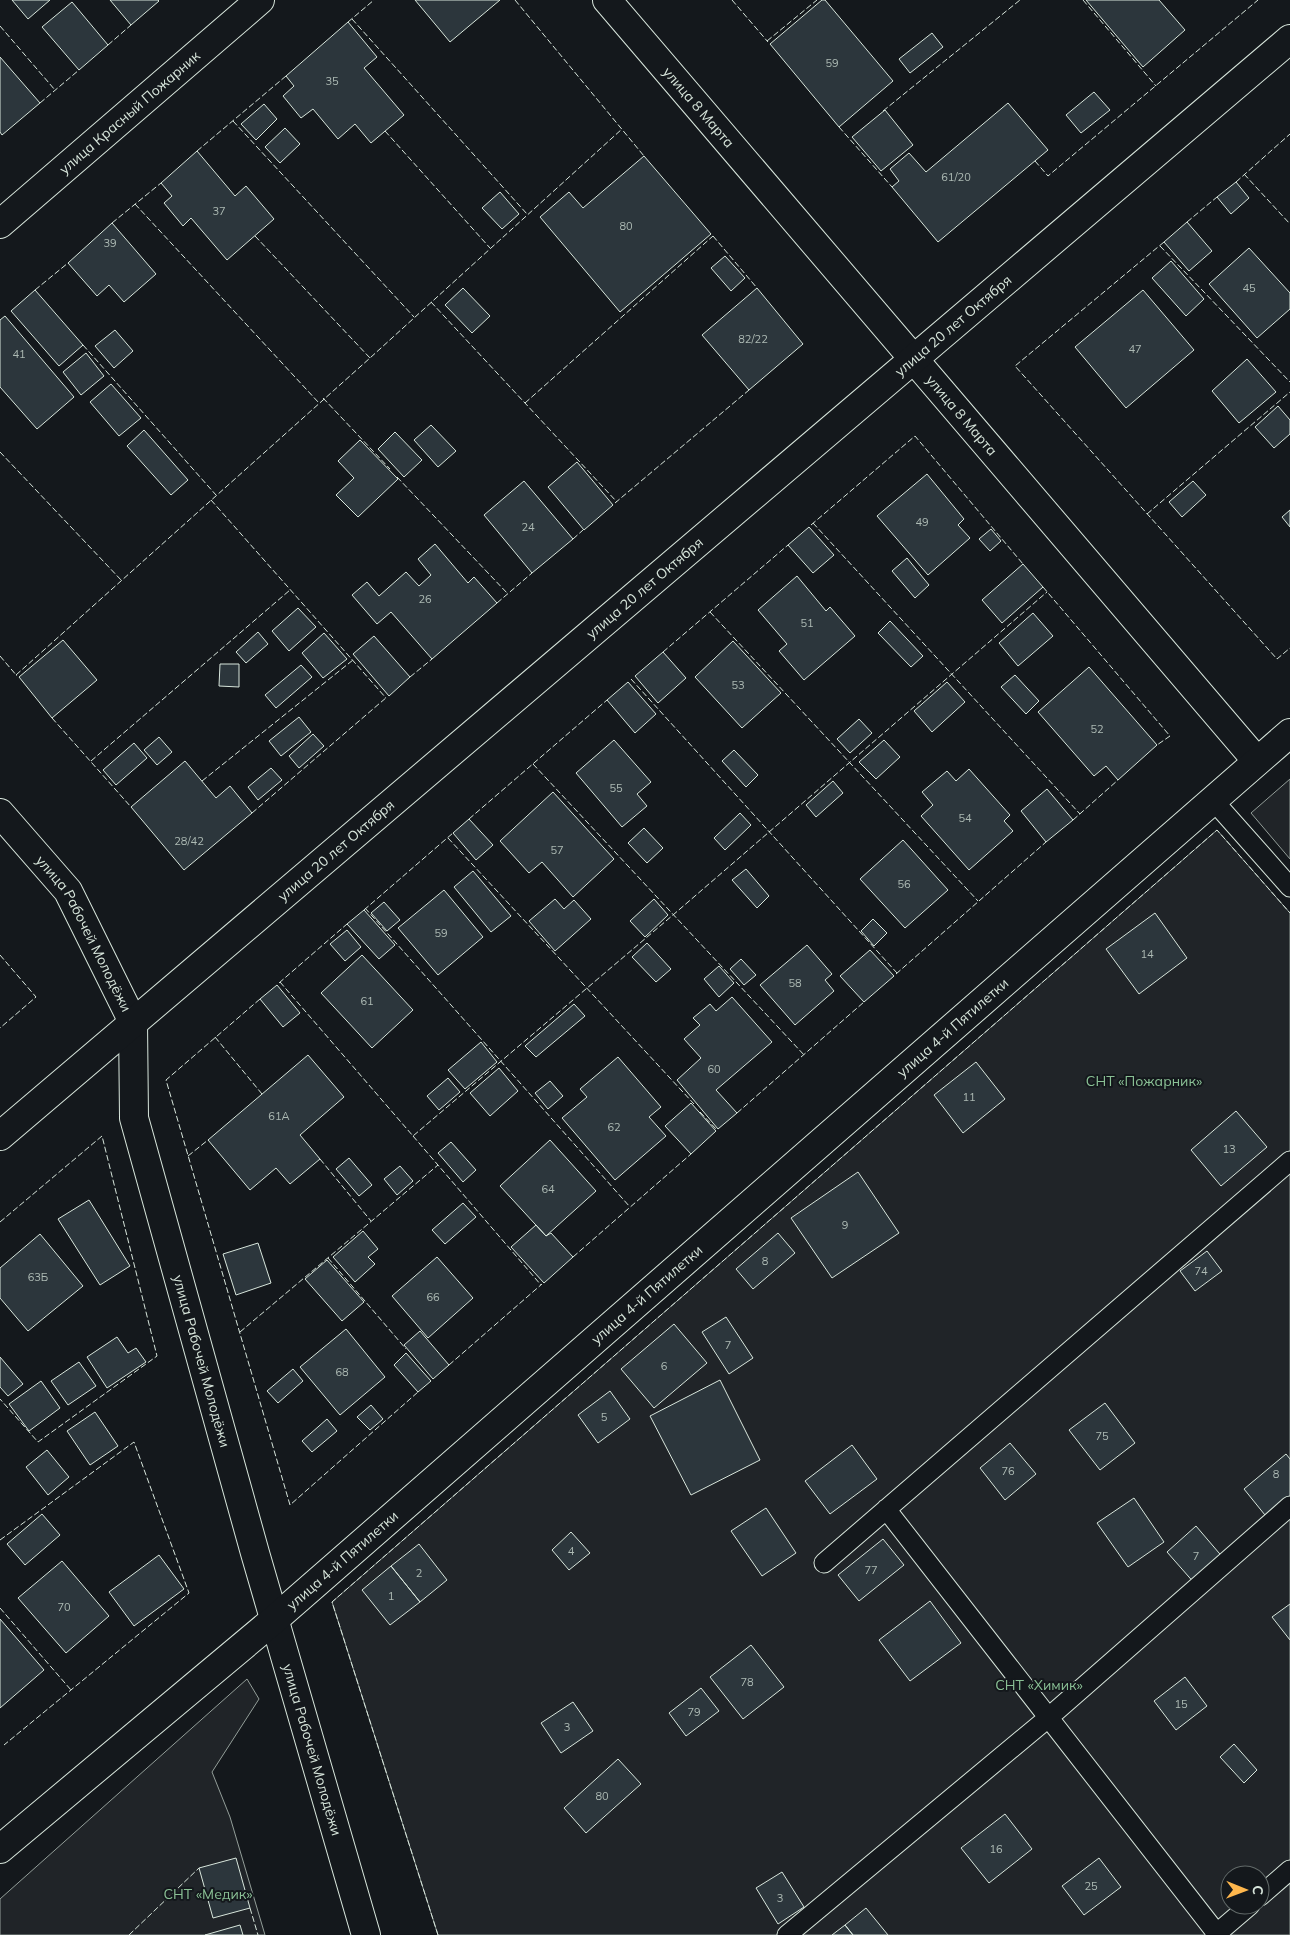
<svg xmlns="http://www.w3.org/2000/svg" width="1290" height="1935" font-family="Mulish,sans-serif">
<style>
.green{fill:#202428;stroke:#939e99;fill-rule:evenodd}
.building{fill:#2c363c;stroke:#d8e6dc}
.lines{fill:none;stroke-linecap:round;stroke-linejoin:round}
.service-casing{stroke:#d8e6dc;stroke-width:21}
.minor-casing{stroke:#d8e6dc;stroke-width:30}
.service{stroke:#14181c;stroke-width:19}
.minor{stroke:#14181c;stroke-width:28}
.fence{stroke:#d8e6dc;stroke-width:1;stroke-dasharray:6 2.5;stroke-linecap:butt}
.labels{text-anchor:middle;dominant-baseline:central;stroke-width:4;stroke-linejoin:round;paint-order:stroke}
.number-label{font-size:11px;fill:#adbab4}
.street-label{font-size:14px;fill:#d8e6dc;stroke:#14181c}
.park-label{font-size:14px;fill:#8ac095;stroke:#14181c}
</style>
<rect width="100%" height="100%" fill="#14181c"/>
<path class="green" d="M 1290,779 L 1290,859 L 1251,813 Z
M 1217,830 L 1290,913 L 1290,1935 L 438,1935 L 332,1602 ZM 1230,1875 L 1260,1875 L 1260,1905 L 1230,1905 Z
M 247,1679 L 259,1699 L 212,1772 L 230,1817 L 265,1935 L 0,1935 L 0,1899 Z"/>
<path class="building" d="M 12,0 L 50,0 L 28,19 Z
M 110,0 L 158,0 L 159,1 L 131,25 Z
M 415,0 L 500,0 L 450,42 Z
M 822,0 L 825,0 L 893,81 L 839,127 L 770,44 Z
M 1086,0 L 1159,0 L 1185,30 L 1143,67 Z
M 72,2 L 108,45 L 79,70 L 42,27 Z
M 348,22 L 377,57 L 364,68 L 404,115 L 371,143 L 355,124 L 338,139 L 313,109 L 301,118 L 283,96 L 294,86 L 286,76 Z
M 932,33 L 943,47 L 910,73 L 899,59 Z
M 0,57 L 40,103 L 2,135 L 0,132 Z
M 1094,92 L 1110,110 L 1081,133 L 1066,115 Z
M 1008,103 L 1048,150 L 938,242 L 892,187 L 899,181 L 890,169 L 909,153 L 926,172 Z
M 264,104 L 277,119 L 256,140 L 241,124 Z
M 885,110 L 913,145 L 881,171 L 852,137 Z
M 285,128 L 300,144 L 280,163 L 265,147 Z
M 197,151 L 235,196 L 246,186 L 274,219 L 227,260 L 191,218 L 183,226 L 164,203 L 172,196 L 161,183 Z
M 644,156 L 711,234 L 620,312 L 540,217 L 569,192 L 583,208 Z
M 1236,182 L 1249,198 L 1231,214 L 1217,197 Z
M 500,192 L 519,214 L 502,229 L 482,208 Z
M 1187,222 L 1212,251 L 1189,271 L 1164,242 Z
M 112,223 L 156,274 L 124,302 L 109,285 L 97,296 L 68,263 Z
M 1249,248 L 1290,293 L 1290,309 L 1257,338 L 1209,284 Z
M 725,256 L 745,278 L 731,291 L 711,268 Z
M 1171,261 L 1204,299 L 1186,316 L 1152,278 Z
M 463,288 L 490,316 L 472,333 L 445,305 Z
M 757,288 L 803,344 L 749,390 L 702,335 Z
M 35,290 L 83,345 L 59,366 L 11,311 Z
M 1143,290 L 1194,350 L 1126,408 L 1075,347 Z
M 5,316 L 74,397 L 37,429 L 0,387 L 0,320 Z
M 115,330 L 133,351 L 114,368 L 95,346 Z
M 86,353 L 104,376 L 81,395 L 63,372 Z
M 1247,359 L 1276,392 L 1239,423 L 1212,391 Z
M 111,384 L 141,418 L 119,436 L 90,402 Z
M 1278,406 L 1290,420 L 1290,434 L 1274,448 L 1255,427 Z
M 431,425 L 456,451 L 438,467 L 414,440 Z
M 144,430 L 188,480 L 171,495 L 127,446 Z
M 395,432 L 422,460 L 404,477 L 378,449 Z
M 360,440 L 398,479 L 358,517 L 336,495 L 354,478 L 338,461 Z
M 577,462 L 613,505 L 584,530 L 548,487 Z
M 927,474 L 964,519 L 958,525 L 970,538 L 928,575 L 877,516 Z
M 524,481 L 573,539 L 532,573 L 484,515 Z
M 1193,481 L 1206,495 L 1182,517 L 1169,502 Z
M 1290,510 L 1290,527 L 1282,517 Z
M 809,527 L 834,555 L 813,573 L 788,545 Z
M 991,529 L 1001,541 L 990,551 L 979,539 Z
M 435,544 L 468,583 L 474,577 L 497,603 L 432,659 L 391,612 L 377,624 L 352,595 L 367,582 L 379,596 L 406,572 L 419,586 L 431,575 L 418,559 Z
M 907,558 L 929,585 L 915,598 L 892,571 Z
M 1023,564 L 1043,587 L 1002,623 L 982,600 Z
M 797,576 L 826,611 L 830,607 L 855,636 L 804,680 L 779,651 L 787,644 L 758,610 Z
M 298,608 L 316,627 L 289,651 L 272,631 Z
M 1033,613 L 1053,636 L 1018,666 L 999,643 Z
M 890,621 L 923,656 L 911,667 L 878,633 Z
M 258,632 L 268,644 L 246,663 L 236,652 Z
M 324,633 L 347,659 L 323,678 L 302,653 Z
M 374,636 L 410,677 L 389,696 L 353,654 Z
M 63,640 L 97,680 L 52,718 L 19,677 Z
M 733,641 L 781,693 L 742,728 L 695,677 Z
M 663,652 L 686,678 L 658,703 L 635,676 Z
M 220,664 L 239,664 L 239,687 L 219,686 Z
M 301,665 L 312,677 L 276,708 L 265,695 Z
M 1089,667 L 1157,745 L 1118,780 L 1106,766 L 1094,776 L 1038,712 Z
M 1015,675 L 1039,701 L 1026,714 L 1001,687 Z
M 628,682 L 656,714 L 635,733 L 607,700 Z
M 947,682 L 965,702 L 932,732 L 914,711 Z
M 299,717 L 311,732 L 281,756 L 269,741 Z
M 859,719 L 872,733 L 850,753 L 837,739 Z
M 313,734 L 324,746 L 299,768 L 289,756 Z
M 159,737 L 172,752 L 157,765 L 144,750 Z
M 614,740 L 651,782 L 637,794 L 647,806 L 622,827 L 576,773 Z
M 884,740 L 900,757 L 876,779 L 859,762 Z
M 134,743 L 147,758 L 116,785 L 103,770 Z
M 734,750 L 758,775 L 746,787 L 722,761 Z
M 185,761 L 216,798 L 230,786 L 252,813 L 184,870 L 131,807 Z
M 271,768 L 282,780 L 258,800 L 248,787 Z
M 969,769 L 1010,815 L 1004,821 L 1013,831 L 969,870 L 921,816 L 933,805 L 922,792 L 947,771 L 956,781 Z
M 833,781 L 843,793 L 816,817 L 806,805 Z
M 1047,789 L 1073,820 L 1046,842 L 1021,811 Z
M 553,792 L 614,859 L 573,897 L 542,862 L 529,873 L 500,841 Z
M 740,813 L 751,825 L 725,850 L 714,838 Z
M 469,819 L 493,845 L 476,860 L 453,833 Z
M 644,828 L 663,848 L 647,863 L 628,843 Z
M 903,840 L 948,890 L 905,928 L 860,879 Z
M 746,869 L 769,896 L 757,908 L 732,880 Z
M 473,871 L 511,916 L 491,932 L 454,887 Z
M 444,890 L 483,937 L 438,975 L 398,928 Z
M 555,899 L 564,909 L 574,900 L 591,919 L 555,951 L 529,921 Z
M 654,899 L 668,915 L 645,937 L 630,921 Z
M 384,902 L 400,920 L 387,931 L 371,913 Z
M 364,910 L 395,945 L 379,959 L 347,924 Z
M 1155,913 L 1187,958 L 1139,994 L 1106,949 Z
M 873,919 L 887,933 L 874,946 L 861,931 Z
M 347,930 L 361,947 L 345,961 L 330,944 Z
M 647,943 L 671,969 L 656,982 L 632,957 Z
M 807,945 L 832,974 L 825,980 L 834,991 L 795,1025 L 760,985 Z
M 870,950 L 894,976 L 864,1002 L 840,976 Z
M 362,955 L 413,1010 L 372,1048 L 321,993 Z
M 741,959 L 756,975 L 744,985 L 730,969 Z
M 719,966 L 734,983 L 719,997 L 704,979 Z
M 277,985 L 300,1013 L 283,1027 L 260,999 Z
M 732,997 L 772,1042 L 716,1090 L 737,1113 L 718,1129 L 677,1080 L 701,1058 L 684,1039 L 700,1025 L 693,1018 L 710,1004 L 716,1011 Z
M 574,1004 L 585,1016 L 536,1057 L 525,1046 Z
M 481,1042 L 497,1062 L 465,1089 L 448,1070 Z
M 308,1055 L 344,1097 L 300,1135 L 320,1159 L 290,1184 L 276,1168 L 250,1190 L 208,1140 Z
M 618,1057 L 661,1107 L 649,1117 L 666,1136 L 615,1180 L 562,1118 L 587,1097 L 580,1089 Z
M 976,1062 L 1005,1099 L 963,1133 L 934,1095 Z
M 499,1068 L 518,1091 L 490,1116 L 470,1093 Z
M 448,1078 L 460,1092 L 439,1110 L 427,1096 Z
M 550,1081 L 563,1096 L 548,1109 L 535,1093 Z
M 691,1103 L 716,1131 L 691,1154 L 665,1126 Z
M 1236,1111 L 1267,1147 L 1221,1186 L 1191,1150 Z
M 550,1140 L 596,1191 L 546,1236 L 500,1186 Z
M 451,1142 L 476,1170 L 463,1182 L 438,1153 Z
M 349,1158 L 372,1185 L 359,1196 L 336,1169 Z
M 400,1166 L 413,1181 L 397,1195 L 384,1179 Z
M 858,1172 L 899,1233 L 832,1278 L 791,1218 Z
M 89,1200 L 130,1266 L 100,1285 L 58,1219 Z
M 463,1203 L 476,1217 L 445,1244 L 432,1230 Z
M 536,1225 L 546,1236 L 551,1233 L 573,1257 L 544,1283 L 511,1247 Z
M 363,1231 L 378,1249 L 368,1257 L 375,1264 L 355,1282 L 333,1257 Z
M 778,1233 L 795,1253 L 753,1289 L 736,1269 Z
M 40,1234 L 83,1286 L 28,1331 L 0,1298 L 0,1268 Z
M 258,1243 L 271,1283 L 236,1295 L 223,1254 Z
M 1207,1251 L 1222,1271 L 1195,1291 L 1180,1271 Z
M 437,1257 L 473,1298 L 428,1338 L 392,1296 Z
M 327,1260 L 364,1302 L 342,1321 L 305,1279 Z
M 726,1317 L 753,1358 L 729,1374 L 702,1332 Z
M 674,1324 L 707,1363 L 654,1408 L 621,1369 Z
M 346,1329 L 385,1377 L 340,1415 L 300,1367 Z
M 420,1331 L 449,1365 L 433,1379 L 404,1345 Z
M 117,1337 L 128,1353 L 136,1348 L 146,1362 L 107,1388 L 87,1357 Z
M 406,1353 L 431,1381 L 418,1392 L 394,1365 Z
M 0,1357 L 23,1384 L 8,1396 L 0,1387 Z
M 79,1362 L 96,1386 L 68,1405 L 51,1381 Z
M 293,1369 L 303,1381 L 278,1403 L 267,1391 Z
M 720,1380 L 760,1460 L 691,1495 L 650,1416 Z
M 41,1381 L 60,1408 L 29,1431 L 9,1404 Z
M 610,1391 L 630,1419 L 598,1443 L 578,1415 Z
M 1105,1403 L 1135,1443 L 1100,1470 L 1069,1430 Z
M 371,1405 L 383,1419 L 370,1430 L 357,1417 Z
M 95,1412 L 118,1446 L 90,1465 L 67,1431 Z
M 327,1419 L 337,1431 L 312,1452 L 302,1441 Z
M 1010,1443 L 1036,1474 L 1005,1500 L 980,1468 Z
M 852,1445 L 877,1479 L 830,1514 L 805,1481 Z
M 47,1450 L 69,1477 L 48,1495 L 26,1467 Z
M 1286,1454 L 1290,1459 L 1290,1503 L 1269,1520 L 1244,1489 Z
M 1134,1498 L 1164,1542 L 1128,1567 L 1097,1523 Z
M 766,1508 L 796,1553 L 762,1576 L 731,1531 Z
M 42,1514 L 60,1535 L 25,1565 L 7,1544 Z
M 1196,1526 L 1225,1560 L 1196,1585 L 1167,1552 Z
M 571,1532 L 590,1553 L 569,1570 L 552,1550 Z
M 883,1539 L 904,1565 L 859,1601 L 838,1575 Z
M 419,1544 L 447,1580 L 420,1602 L 391,1566 Z
M 159,1555 L 184,1589 L 134,1626 L 109,1592 Z
M 62,1561 L 109,1616 L 66,1653 L 18,1598 Z
M 391,1566 L 420,1602 L 390,1625 L 362,1590 Z
M 930,1601 L 961,1643 L 910,1681 L 879,1640 Z
M 1290,1604 L 1290,1640 L 1272,1617 Z
M 0,1619 L 44,1670 L 0,1708 Z
M 751,1645 L 784,1687 L 743,1719 L 710,1677 Z
M 1185,1677 L 1207,1706 L 1176,1730 L 1154,1701 Z
M 701,1688 L 719,1711 L 686,1736 L 669,1713 Z
M 573,1702 L 593,1731 L 561,1753 L 541,1723 Z
M 1234,1744 L 1257,1770 L 1244,1783 L 1220,1757 Z
M 618,1759 L 641,1784 L 586,1833 L 564,1808 Z
M 1005,1814 L 1032,1849 L 989,1883 L 961,1848 Z
M 236,1858 L 250,1908 L 213,1918 L 199,1868 Z
M 1099,1858 L 1121,1887 L 1084,1915 L 1062,1886 Z
M 782,1872 L 804,1907 L 778,1924 L 756,1888 Z
M 866,1908 L 888,1935 L 853,1935 L 845,1925 Z
M 240,1925 L 243,1935 L 205,1935 Z
M 845,1925 L 853,1935 L 832,1935 Z"/>
<g class="lines">
<g class="service-casing">
<path id="service" d="M 1212,799 L 1290,887
M 886,1509 L 1218,1935
M 824,1563 L 1290,1161
M 1260,1896 L 1290,1870
M 787,1935 L 1048,1718 L 1290,1506
M 1215,1935 L 1250,1905"/>
</g>
<g class="minor-casing">
<g id="minor">
<path id="s1" d="M 607,0 L 1257,761"/>
<path id="s2" d="M 0,224 L 260,0"/>
<path id="s3" d="M 0,813 L 68,891 L 133,1022 L 134,1118 L 255,1553 L 366,1935"/>
<path id="s4" d="M 0,1136 L 1290,39"/>
<path id="s5" d="M 0,1849 L 275,1619 L 1290,733"/>
</g>
</g>
<use href="#service" class="service"/>
<use href="#minor" class="minor"/>
<path class="fence" d="M 515,0 L 644,156
M 732,0 L 768,42
M 1083,0 L 1156,86
M 352,19 L 527,214
M 348,22 L 374,0
M 0,26 L 55,90
M 767,41 L 817,0
M 108,45 L 131,25
M 40,103 L 79,70
M 883,111 L 1020,0
M 233,121 L 414,317
M 839,127 L 892,187
M 385,131 L 490,248
M 197,151 L 286,76
M 1035,161 L 1048,176 L 1258,0
M 1244,174 L 1290,224
M 1236,182 L 1290,134
M 135,204 L 319,403
M 1187,222 L 1217,197
M 112,223 L 161,183
M 255,236 L 370,358
M 713,236 L 757,288
M 1164,242 L 1015,366 L 1277,659 L 1290,648
M 1160,246 L 1290,382
M 35,290 L 68,263
M 431,302 L 617,502
M 83,345 L 216,495
M 323,398 L 390,469
M 525,403 L 713,236
M 0,452 L 122,581
M 397,477 L 508,594
M 211,500 L 386,698
M 615,503 L 749,390
M 1147,514 L 1290,392
M 813,523 L 1080,814
M 811,525 L 915,436 L 1023,564
M 573,539 L 583,530
M 1043,587 L 1170,736 L 1157,745
M 497,603 L 532,573
M 710,612 L 978,901
M 663,652 L 788,545
M 0,656 L 17,676
M 16,675 L 370,358 L 622,129
M 410,677 L 432,659
M 631,679 L 897,973
M 52,718 L 131,807
M 91,761 L 290,590
M 533,764 L 805,1056
M 202,781 L 353,660
M 252,813 L 387,697
M 469,819 L 607,700
M 1073,820 L 1118,780
M 448,838 L 694,1104
M 365,908 L 630,1207
M 364,910 L 453,833
M 0,955 L 36,997 L 0,1028
M 896,974 L 1046,842
M 280,982 L 413,1136 L 673,915 L 1047,592
M 279,983 L 347,924
M 260,999 L 166,1080 L 290,1505 L 418,1392
M 215,1037 L 262,1094
M 700,1112 L 717,1130
M 737,1113 L 864,1002
M 413,1136 L 541,1285
M 188,1156 L 208,1140
M 320,1159 L 371,1221
M 0,1222 L 102,1136 L 157,1356 L 38,1442 L 0,1399
M 573,1257 L 691,1154
M 328,1258 L 406,1349
M 240,1332 L 438,1165
M 449,1365 L 542,1284
M 0,1540 L 134,1442 L 189,1593 L 4,1745
M 0,1608 L 71,1690
M 250,1908 L 258,1935
M 129,1935 L 199,1868
M 438,1935 L 332,1602 L 1217,830 L 1290,913"/>
</g>
<g class="labels">
<g class="number-label">
<text x="832" y="63">59</text>
<text x="332" y="81">35</text>
<text x="956" y="177">61/20</text>
<text x="219" y="211">37</text>
<text x="626" y="226">80</text>
<text x="110" y="243">39</text>
<text x="1249" y="288">45</text>
<text x="753" y="339">82/22</text>
<text x="1135" y="349">47</text>
<text x="19" y="354">41</text>
<text x="922" y="522">49</text>
<text x="528" y="527">24</text>
<text x="425" y="599">26</text>
<text x="807" y="623">51</text>
<text x="738" y="685">53</text>
<text x="1097" y="729">52</text>
<text x="616" y="788">55</text>
<text x="965" y="818">54</text>
<text x="189" y="841">28/42</text>
<text x="557" y="850">57</text>
<text x="904" y="884">56</text>
<text x="441" y="933">59</text>
<text x="1147" y="954">14</text>
<text x="795" y="983">58</text>
<text x="367" y="1001">61</text>
<text x="714" y="1069">60</text>
<text x="969" y="1097">11</text>
<text x="279" y="1116">61А</text>
<text x="614" y="1127">62</text>
<text x="1229" y="1149">13</text>
<text x="548" y="1189">64</text>
<text x="845" y="1225">9</text>
<text x="765" y="1261">8</text>
<text x="1201" y="1271">74</text>
<text x="38" y="1277">63Б</text>
<text x="433" y="1297">66</text>
<text x="728" y="1345">7</text>
<text x="664" y="1366">6</text>
<text x="342" y="1372">68</text>
<text x="604" y="1417">5</text>
<text x="1102" y="1436">75</text>
<text x="1008" y="1471">76</text>
<text x="1276" y="1474">8</text>
<text x="571" y="1551">4</text>
<text x="1196" y="1556">7</text>
<text x="871" y="1570">77</text>
<text x="419" y="1573">2</text>
<text x="391" y="1596">1</text>
<text x="64" y="1607">70</text>
<text x="747" y="1682">78</text>
<text x="1181" y="1704">15</text>
<text x="694" y="1712">79</text>
<text x="567" y="1727">3</text>
<text x="602" y="1796">80</text>
<text x="996" y="1849">16</text>
<text x="1091" y="1886">25</text>
<text x="780" y="1898">3</text>
</g>
<g class="street-label">
<text stroke="none"><textPath href="#s1" startOffset="141">улица 8 Марта</textPath></text>
<text stroke="none"><textPath href="#s2" startOffset="171">улица Красный Пожарник</textPath></text>
<text stroke="none"><textPath href="#s4" startOffset="1251">улица 20 лет Октября</textPath></text>
<text stroke="none"><textPath href="#s1" startOffset="546">улица 8 Марта</textPath></text>
<text stroke="none"><textPath href="#s4" startOffset="846">улица 20 лет Октября</textPath></text>
<text stroke="none"><textPath href="#s4" startOffset="441">улица 20 лет Октября</textPath></text>
<text stroke="none"><textPath href="#s3" startOffset="148">улица Рабочей Молодёжи</textPath></text>
<text stroke="none"><textPath href="#s5" startOffset="1258">улица 4-й Пятилетки</textPath></text>
<text stroke="none"><textPath href="#s5" startOffset="852">улица 4-й Пятилетки</textPath></text>
<text stroke="none"><textPath href="#s3" startOffset="598">улица Рабочей Молодёжи</textPath></text>
<text stroke="none"><textPath href="#s5" startOffset="448">улица 4-й Пятилетки</textPath></text>
<text stroke="none"><textPath href="#s3" startOffset="1002">улица Рабочей Молодёжи</textPath></text>
</g>
<g class="park-label">
<text x="1144" y="1081">СНТ «Пожарник»</text>
<text x="1039" y="1685">СНТ «Химик»</text>
<text x="208" y="1894">СНТ «Медик»</text>
</g>
</g>
<g transform="translate(1245 1890) rotate(91)"><circle r="24" fill="#14181c" stroke="#626a69"/>
<path d="M0-4L9 19L0 12L-9 19Z" fill="#ffb74d"/>
<text y="-8" font-size="14" font-weight="bold" text-anchor="middle" fill="#d8e6dc">С</text>
</g>
</svg>
